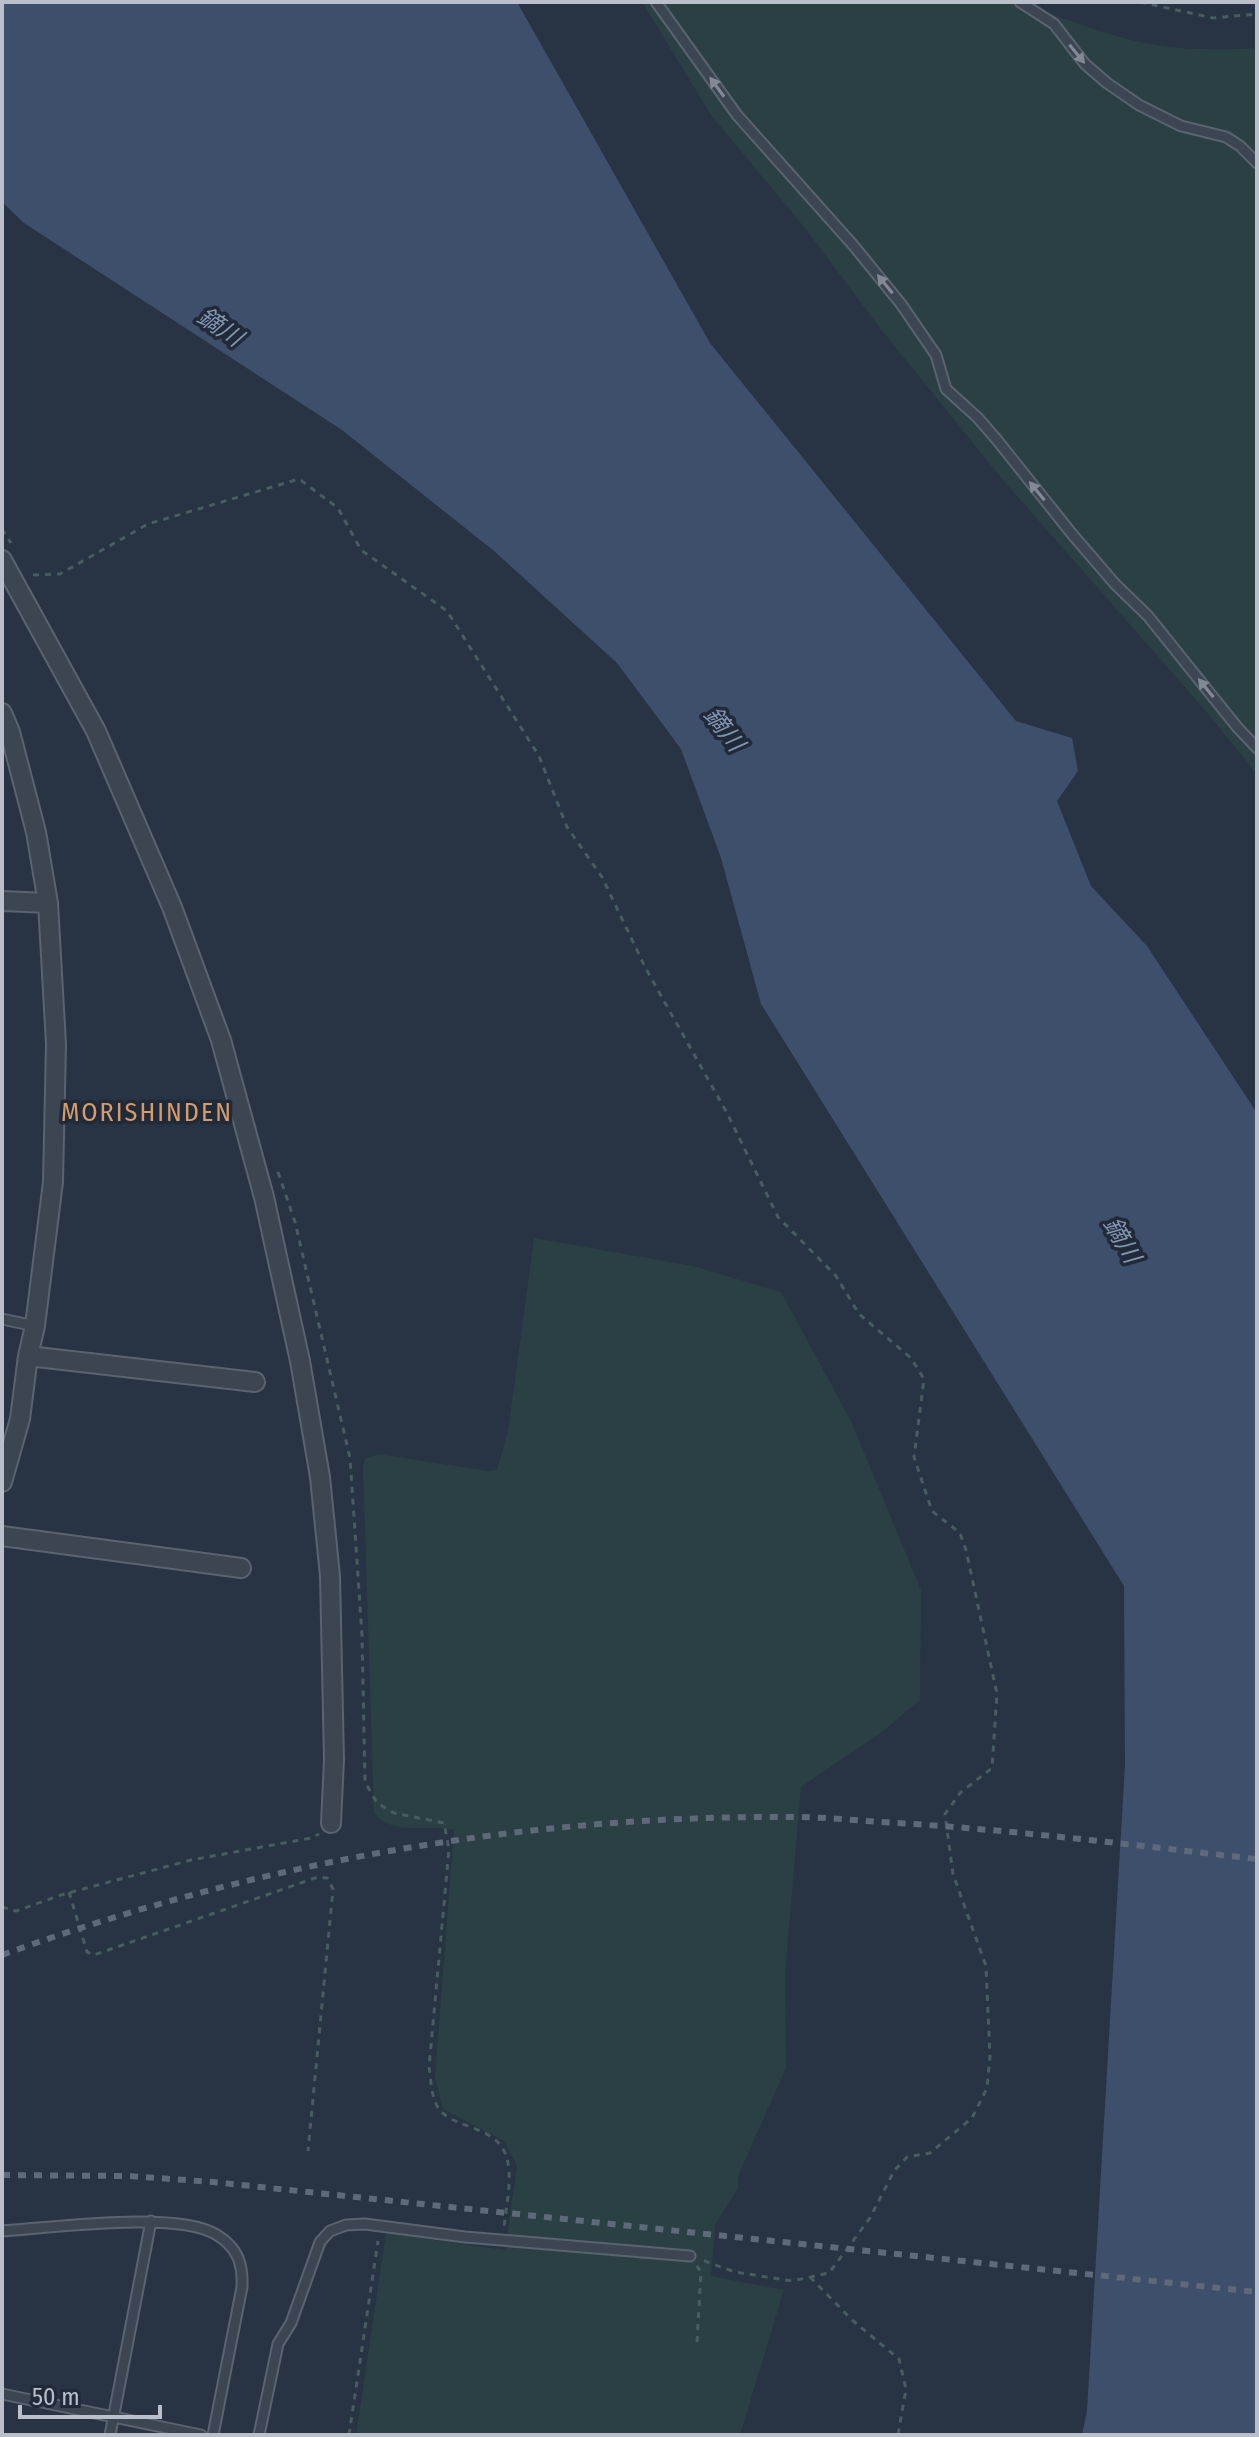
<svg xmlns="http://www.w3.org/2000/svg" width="1259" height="2437" font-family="'Fira Sans Condensed','Noto Sans JP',sans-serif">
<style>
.green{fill:#2a4044}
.water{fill:#3e4f6b}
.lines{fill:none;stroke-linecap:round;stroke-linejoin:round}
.lane-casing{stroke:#5a6370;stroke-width:13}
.street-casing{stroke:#5a6370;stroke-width:22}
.path{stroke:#485d60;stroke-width:3;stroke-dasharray:6 6;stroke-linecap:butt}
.lane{stroke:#3c4552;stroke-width:9}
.street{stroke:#3c4552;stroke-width:18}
.rail{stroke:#5e6979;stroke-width:6;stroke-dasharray:8 8;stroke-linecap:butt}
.oneway{fill:#818995}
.labels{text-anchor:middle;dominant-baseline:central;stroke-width:7;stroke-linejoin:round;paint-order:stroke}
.water-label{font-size:24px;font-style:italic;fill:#8295b2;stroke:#212a38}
.quarter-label{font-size:26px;letter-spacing:2px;fill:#d49c6c;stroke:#212a38}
</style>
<rect width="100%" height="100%" fill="#283343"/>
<path class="green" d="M 642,2 L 1028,2 L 1036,8 C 1077,23 1119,40 1162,46 C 1194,50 1226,50 1257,48 L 1257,774 L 1204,709 L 1002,479 L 880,328 L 808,232 L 711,115 Z
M 534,1238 L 693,1266 L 781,1292 L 851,1421 L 921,1590 L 920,1700 L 882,1732 L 801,1787 L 785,1974 L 786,2068 L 738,2176 L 738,2188 L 715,2225 L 711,2276 L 784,2290 L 740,2435 L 356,2435 L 386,2233 L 505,2250 L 517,2166 L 504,2141 L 443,2109 L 435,2077 L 454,1830 C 429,1824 388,1836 374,1812 L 363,1467 L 365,1459 L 378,1454 L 488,1471 L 497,1470 L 508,1431 Z"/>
<path class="water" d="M 2,2 L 517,2 L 710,343 L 1016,721 L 1072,738 L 1078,771 L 1057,801 L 1091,886 L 1147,946 L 1257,1113 L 1257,2435 L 1082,2435 L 1087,2411 L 1125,1765 L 1124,1586 L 761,1004 L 721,858 L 681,749 L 617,663 L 494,551 L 342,430 L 24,223 L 2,202 Z"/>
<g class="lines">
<g class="lane-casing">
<path id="lane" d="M 656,2 L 737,115 L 853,245 L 901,304 L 936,355 L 946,389 L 978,418 L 997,440 L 1072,534 L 1115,584 L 1148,616 L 1237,727 L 1257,748
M 1020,2 L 1054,24 L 1085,64 L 1107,83 L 1139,105 L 1181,126 L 1226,137 L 1240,146 L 1257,163
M 2,1319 L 35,1326
M 2,2231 C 50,2228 179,2210 217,2235 C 238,2248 243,2264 242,2287 L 213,2435
M 2,2394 L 201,2435
M 110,2435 L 151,2221
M 259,2435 L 278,2344 L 291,2323 L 320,2242 L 330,2231 L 346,2225 L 365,2224 L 465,2237 L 690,2256"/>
</g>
<g class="street-casing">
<path id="street" d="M 2,560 L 96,731 L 172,907 L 221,1040 L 264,1197 L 300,1361 L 320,1477 L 330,1576 L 334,1760 L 331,1823
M 2,713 L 10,732 L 36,832 L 48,903 L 56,1044 L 53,1182 L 35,1326 L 28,1356 L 20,1419 L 2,1482
M 2,901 L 48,903
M 28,1356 L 255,1382
M 2,1536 L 241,1568"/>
</g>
<path class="path" d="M 1140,2 L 1213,18 L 1257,14
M 2,529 L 11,543
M 33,575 L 60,574 L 148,524 L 299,479 L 338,508 L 361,550 L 447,611 L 539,756 L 567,827 L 602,877 L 646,969 L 727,1113 L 778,1217 L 836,1276 L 859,1314 L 911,1358 L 924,1379 L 914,1457 L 932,1511 L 960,1533 L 966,1550 L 997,1694 L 992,1768 L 960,1793 L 945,1814 L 953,1874 L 986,1966 L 990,2057 L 987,2088 L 972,2118 L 930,2153 L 907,2157 L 894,2171 L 870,2218 L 829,2273 L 792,2281 L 735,2272 L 702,2260
M 278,1172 L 295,1222 L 350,1458 L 362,1635 L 365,1782 L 377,1803 L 394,1813 L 444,1823 L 449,1849 L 429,2067 C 431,2080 431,2098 439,2109 C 454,2129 493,2125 505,2153 C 514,2174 506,2205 504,2228
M 69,1892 L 87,1952 L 94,1955 L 318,1877 L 327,1878 L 333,1889 L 308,2151
M 2,1907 L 16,1911 L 61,1895 L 191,1860 L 311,1838 L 319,1834
M 810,2277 L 852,2320 L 899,2359 L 906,2389 L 898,2435
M 697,2342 L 701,2272 L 697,2266
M 349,2435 L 378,2241"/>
<use href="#lane" class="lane"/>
<use href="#street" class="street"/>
<path class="rail" d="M 2,1955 C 255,1863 523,1815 792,1817 C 822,1817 852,1820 881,1822 C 1007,1829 1132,1845 1257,1859
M 2,2175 L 129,2176 L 213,2182 L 1257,2292"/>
</g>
<defs><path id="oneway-solid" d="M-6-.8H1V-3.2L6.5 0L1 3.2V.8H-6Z" transform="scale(2)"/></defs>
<g class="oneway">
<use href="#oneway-solid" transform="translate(1077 54) rotate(51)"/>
<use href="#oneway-solid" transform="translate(717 87) rotate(-126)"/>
<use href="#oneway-solid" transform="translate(885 284) rotate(-129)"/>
<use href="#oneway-solid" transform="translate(1037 491) rotate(-129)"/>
<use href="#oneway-solid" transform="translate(1206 688) rotate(-129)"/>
</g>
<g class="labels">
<g class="water-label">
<text transform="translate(220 327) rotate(34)">鏑川</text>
<text transform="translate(724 729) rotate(52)">鏑川</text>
<text transform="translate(1122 1240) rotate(60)">鏑川</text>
</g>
<g class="quarter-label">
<text x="147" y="1112">MORISHINDEN</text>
</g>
</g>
<rect width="1259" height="2437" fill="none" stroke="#b9c0cc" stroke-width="8"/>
<path d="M20 2405v12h140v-12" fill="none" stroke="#b9c0cc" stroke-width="4"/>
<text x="32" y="2405" font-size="24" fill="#b9c0cc" stroke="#212a38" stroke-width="6" paint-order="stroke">50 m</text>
</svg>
